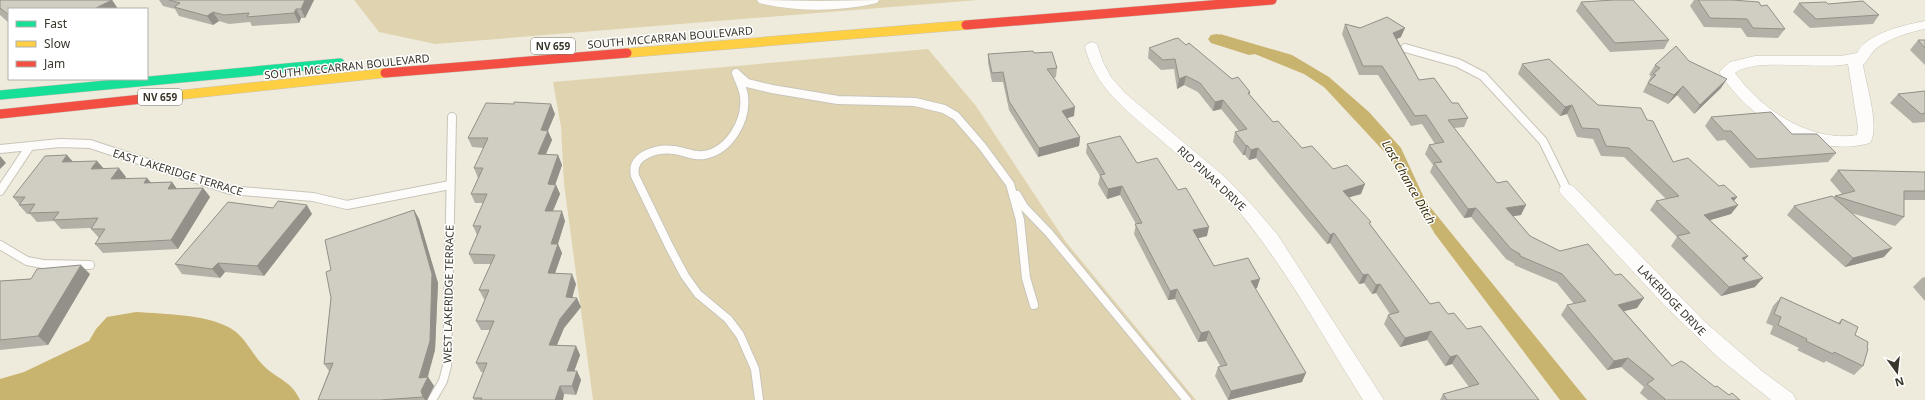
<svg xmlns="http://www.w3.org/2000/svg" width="1925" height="400" font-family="'Noto Sans',sans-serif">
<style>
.green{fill:#e0d4b0}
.water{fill:#c9b46f}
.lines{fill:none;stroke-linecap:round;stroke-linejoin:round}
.canal{fill:#c9b46f;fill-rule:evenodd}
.lane-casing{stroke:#c8c4b9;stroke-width:10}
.street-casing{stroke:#c8c4b9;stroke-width:1}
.fast-casing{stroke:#c8c4b9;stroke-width:10}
.slow-casing{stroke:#c8c4b9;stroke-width:10}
.jam-casing{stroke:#c8c4b9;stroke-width:10}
.lane{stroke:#fdfcfa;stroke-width:8}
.street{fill:#fdfcfa;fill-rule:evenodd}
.fast{stroke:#16e098;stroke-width:9}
.slow{stroke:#ffcf43;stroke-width:9}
.jam{stroke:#f24e42;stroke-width:9}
.wall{fill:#b3b0a7}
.shaded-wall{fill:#929088}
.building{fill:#d0cdc2;stroke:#929088}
.labels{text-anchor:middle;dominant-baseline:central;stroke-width:3;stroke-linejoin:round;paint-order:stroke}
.shield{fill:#fff;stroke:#75726b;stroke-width:1}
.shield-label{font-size:10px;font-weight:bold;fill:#3a362c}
.street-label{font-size:11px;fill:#3a362c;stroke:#fff}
.water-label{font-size:12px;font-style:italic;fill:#382c03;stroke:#fff}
</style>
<rect width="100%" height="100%" fill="#efebdc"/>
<path class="green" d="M 354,0 L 978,0 L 435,44 L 379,32 Z
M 928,49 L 976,106 L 1066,242 L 1196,400 L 593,400 L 564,184 L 561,127 L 553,82 Z"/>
<path class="water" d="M 1220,34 L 1292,55 L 1329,77 L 1369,112 L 1401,148 L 1426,202 L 1587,400 L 1560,400 L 1435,234 L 1391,159 L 1324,87 L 1304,74 L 1225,42 L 1218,37 Z
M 136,312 C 163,314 214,314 236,332 C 247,341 253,355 263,365 C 276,379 291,380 300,400 L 0,400 L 0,379 L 24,372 L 89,341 L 96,329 L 107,317 Z"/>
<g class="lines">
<path class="canal" d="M 1217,34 L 1255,46 L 1258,50 L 1255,54 L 1249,55 L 1211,43 L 1208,39 L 1211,35 Z"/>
<g class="lane-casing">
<path id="lane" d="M 1405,48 L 1458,63 L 1483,76 L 1543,141 L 1567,190
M 736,73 C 739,81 743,88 744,96 C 747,121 729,151 704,155 C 694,157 684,151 674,150 C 657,148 630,155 635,176 L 670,248 L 685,276 L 698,294 L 728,319 L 740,335 L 755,369 L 759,400
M 737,74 L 747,83 L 772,89 L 838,100 L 915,102 L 944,109 L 956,116 L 982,146 L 1010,184 L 1020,220 L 1026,278 L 1034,305
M 0,149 L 60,143 L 90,144 L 230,190 L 313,197 L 347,205 L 450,185
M 0,191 L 30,146
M 1017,195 L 1024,207 L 1049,233 L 1187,400
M 0,245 L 27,261 L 43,264 L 90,265
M 432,400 L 443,381 L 447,366 L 452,117"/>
</g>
<g class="street-casing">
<path id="street" d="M 757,0 L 818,1 L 879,0 L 877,3 C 839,12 797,12 759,3 Z
M 1925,21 L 1925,29 C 1912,31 1880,41 1872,53 C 1869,57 1867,61 1863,65 C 1866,84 1880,127 1870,143 C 1812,159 1750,120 1719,72 L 1730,62 L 1755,56 L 1841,56 L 1857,53 C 1865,34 1907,24 1925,21 ZM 1848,64 L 1858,127 L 1857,135 C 1810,143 1761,109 1735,73 C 1753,57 1821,70 1848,64 Z
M 1092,42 L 1097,44 L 1103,62 L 1111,77 L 1125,93 L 1225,177 L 1252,205 L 1277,234 L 1384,400 L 1363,400 C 1324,338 1288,272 1242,215 C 1216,185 1185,161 1155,135 C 1125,109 1095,87 1085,47 L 1087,44 Z
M 1567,184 L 1573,186 L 1705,322 L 1763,372 L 1793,394 L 1796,400 L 1771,400 L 1720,359 L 1665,306 L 1561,194 L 1559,190 L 1561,186 Z"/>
</g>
<g class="fast-casing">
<path id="fast" d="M 0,95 L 340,63"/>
</g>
<g class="slow-casing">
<path id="slow" d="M 627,53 L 966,25
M 161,97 L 385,73"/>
</g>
<g class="jam-casing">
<path id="jam" d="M 966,25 L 1272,0
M 385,73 L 627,53
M 0,114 L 161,97"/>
</g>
<use href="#lane" class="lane"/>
<use href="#street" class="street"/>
<use href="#fast" class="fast"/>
<use href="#slow" class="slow"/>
<use href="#jam" class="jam"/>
</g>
<path class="wall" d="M 0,0 L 112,0 L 118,9 L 9,9 L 9,23 L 0,15 Z
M 159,0 L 314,0 L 305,18 L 301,18 L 299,23 L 252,26 L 250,22 L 229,24 L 219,21 L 213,25 L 179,16 L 175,9 L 163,6 Z
M 1694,0 L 1732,0 L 1761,6 L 1785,29 L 1778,38 L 1747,37 L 1741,28 L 1704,27 L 1690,6 Z
M 1581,2 L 1669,40 L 1664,49 L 1610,52 L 1576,11 Z
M 1799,3 L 1828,4 L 1879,15 L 1873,24 L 1810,28 L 1793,12 Z
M 1345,24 L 1401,37 L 1397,39 L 1419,80 L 1452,103 L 1468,118 L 1464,127 L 1454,128 L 1521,215 L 1513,216 L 1530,236 L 1637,308 L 1624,311 L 1672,366 L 1715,387 L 1729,395 L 1740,400 L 1648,400 L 1640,393 L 1644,387 L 1621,367 L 1607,370 L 1561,315 L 1567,305 L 1574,304 L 1557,283 L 1514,265 L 1515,264 L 1506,259 L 1471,217 L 1464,218 L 1430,172 L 1433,165 L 1425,154 L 1429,145 L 1435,144 L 1422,124 L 1411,126 L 1378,75 L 1359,75 L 1342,34 Z
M 1918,40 L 1925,40 L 1925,65 L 1910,50 Z
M 1186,45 L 1250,92 L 1250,95 L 1273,122 L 1302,148 L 1333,169 L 1361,194 L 1349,197 L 1430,304 L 1448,314 L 1467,329 L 1539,400 L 1440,400 L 1443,394 L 1469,387 L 1452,364 L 1445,366 L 1427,340 L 1400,347 L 1384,324 L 1388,315 L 1390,314 L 1376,293 L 1372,294 L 1364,283 L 1359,284 L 1330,243 L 1327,244 L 1256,158 L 1249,160 L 1245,155 L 1243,155 L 1233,142 L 1235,132 L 1239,131 L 1221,109 L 1213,111 L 1198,92 L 1184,85 L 1177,89 L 1174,69 L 1161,70 L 1148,58 L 1149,48 Z
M 1034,53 L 1057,68 L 1056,77 L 1054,78 L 1074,116 L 1067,118 L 1080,137 L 1079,146 L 1038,157 L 1009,110 L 1003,82 L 992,82 L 988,63 L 988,54 Z
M 1689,61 L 1721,88 L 1694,114 L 1677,95 L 1668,104 L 1643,92 L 1651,76 L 1649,75 L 1655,65 Z
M 1522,64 L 1598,105 L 1647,120 L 1673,162 L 1719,186 L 1737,197 L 1734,201 L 1738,205 L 1731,214 L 1710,220 L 1748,256 L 1744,260 L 1755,287 L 1721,296 L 1671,246 L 1677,237 L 1650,210 L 1656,201 L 1666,199 L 1624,157 L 1601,156 L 1593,139 L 1577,137 L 1567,114 L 1560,116 L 1518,74 Z
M 1925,91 L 1925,122 L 1913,123 L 1890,103 L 1898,94 Z
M 555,114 L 548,131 L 552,140 L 546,154 L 558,155 L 562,165 L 555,185 L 556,185 L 560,194 L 553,211 L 565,221 L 558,244 L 562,253 L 555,273 L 576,284 L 572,297 L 581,307 L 564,328 L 557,345 L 576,346 L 580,355 L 574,371 L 577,371 L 581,380 L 576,395 L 564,394 L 563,400 L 474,400 L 473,398 L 483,372 L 481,372 L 476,363 L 490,330 L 481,330 L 476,321 L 485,299 L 484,299 L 479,290 L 491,264 L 474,264 L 469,254 L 477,235 L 473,226 L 483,203 L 475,203 L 471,194 L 478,178 L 474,168 L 484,148 L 472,147 L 468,138 Z
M 1711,117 L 1836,153 L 1828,162 L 1750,168 L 1725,140 L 1717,141 L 1705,126 Z
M 1087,144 L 1137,163 L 1207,236 L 1198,238 L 1214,266 L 1257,288 L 1255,289 L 1302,382 L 1228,400 L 1215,376 L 1218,367 L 1221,367 L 1206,341 L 1198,342 L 1175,299 L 1168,300 L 1134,234 L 1136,224 L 1120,195 L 1107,199 L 1098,184 L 1100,176 L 1086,153 Z
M 97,161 L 103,168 L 126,177 L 125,178 L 151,183 L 172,182 L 177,189 L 203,188 L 210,197 L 178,249 L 103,253 L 95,244 L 99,238 L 91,229 L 91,228 L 61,229 L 54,221 L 37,222 L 30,214 L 27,214 L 19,205 L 19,204 L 13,197 L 73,162 Z
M 1838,170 L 1924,172 L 1925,171 L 1925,200 L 1904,200 L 1904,217 L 1895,226 L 1851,213 L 1884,257 L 1845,267 L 1787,215 L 1794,206 L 1833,197 L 1835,196 L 1842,194 L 1830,180 Z
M 414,210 L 419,219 L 438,283 L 435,350 L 427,377 L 428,377 L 434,386 L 427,400 L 318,400 L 329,371 L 324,364 L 331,298 L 331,270 Z
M 312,214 L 264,276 L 225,272 L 220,278 L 182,274 L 175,264 Z
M 90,274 L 48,345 L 0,350 L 0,281 Z
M 1925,277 L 1925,301 L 1913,287 L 1922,278 Z
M 1781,297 L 1838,323 L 1842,319 L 1867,348 L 1863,366 L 1854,375 L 1826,361 L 1824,363 L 1797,350 L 1799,348 L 1770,334 L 1773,326 L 1766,323 L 1773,306 Z"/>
<path class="shaded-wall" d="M 112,0 L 118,9 L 94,9 Z
M 305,0 L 314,0 L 305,18 L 301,9 Z
M 296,9 L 301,18 L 299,23 L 294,13 Z
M 213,12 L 219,21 L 213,25 L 207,16 Z
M 1405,28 L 1401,37 L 1390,42 L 1393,33 Z
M 1186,76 L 1184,85 L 1177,89 L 1179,79 Z
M 1727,79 L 1721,88 L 1694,114 L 1700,105 Z
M 1683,86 L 1677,95 L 1668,104 L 1674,95 Z
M 1223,100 L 1221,109 L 1213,111 L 1215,102 Z
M 551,104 L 555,114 L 546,135 L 548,131 L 552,140 L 542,163 L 538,154 L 541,130 Z
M 1572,105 L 1567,114 L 1560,116 L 1565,107 Z
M 1075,107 L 1074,116 L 1061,120 L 1062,111 Z
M 1080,137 L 1079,146 L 1038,157 L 1039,148 Z
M 1247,145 L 1245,155 L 1243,155 L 1246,146 Z
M 1258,148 L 1256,158 L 1249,160 L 1251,150 Z
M 67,155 L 75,164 L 62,162 Z
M 558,155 L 562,165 L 552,194 L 548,184 Z
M 0,156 L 6,163 L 0,169 Z
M 97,161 L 105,170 L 91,169 Z
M 119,168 L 126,177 L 119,188 L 111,179 Z
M 147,178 L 155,187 L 144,183 Z
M 172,182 L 179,192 L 168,189 Z
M 1365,184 L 1361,194 L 1340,200 L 1343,191 Z
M 556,185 L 560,194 L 549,220 L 545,211 Z
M 1122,186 L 1120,195 L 1107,199 L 1108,189 Z
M 203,188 L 210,197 L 178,249 L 171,240 Z
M 1737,197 L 1730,206 L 1731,198 Z
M 307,205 L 312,214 L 264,276 L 257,266 Z
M 1526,205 L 1521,215 L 1501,218 L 1506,208 Z
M 1738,205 L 1731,214 L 1697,224 L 1704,215 Z
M 1476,208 L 1471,217 L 1464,218 L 1468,209 Z
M 414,210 L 419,219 L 438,283 L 435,350 L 427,380 L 428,377 L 434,386 L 427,400 L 425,400 L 423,397 L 421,391 L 419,378 Z
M 562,211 L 565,221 L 555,253 L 551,244 Z
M 1209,227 L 1207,236 L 1191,240 L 1193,230 Z
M 1334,233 L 1330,243 L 1327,244 L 1330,235 Z
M 558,244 L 562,253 L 552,282 L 548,273 Z
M 1892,248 L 1884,257 L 1845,267 L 1853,258 Z
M 1748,256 L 1740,265 L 1742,258 Z
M 218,263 L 225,272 L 220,278 L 212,269 Z
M 81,265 L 90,274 L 48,345 L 38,336 Z
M 572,274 L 576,284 L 570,306 L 577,298 L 581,307 L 564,328 L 553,354 L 549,345 L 566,297 Z
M 1368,274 L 1364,283 L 1359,284 L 1363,275 Z
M 1763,278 L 1755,287 L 1721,296 L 1729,287 Z
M 1260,279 L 1257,288 L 1248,291 L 1251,281 Z
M 1380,284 L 1376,293 L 1372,294 L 1376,285 Z
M 1177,289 L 1175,299 L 1168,300 L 1170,291 Z
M 1644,298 L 1637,308 L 1612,314 L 1618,305 Z
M 1209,331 L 1206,341 L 1198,342 L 1201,333 Z
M 1431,331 L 1427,340 L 1400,347 L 1405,338 Z
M 576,346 L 580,355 L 571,380 L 567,371 Z
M 1457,355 L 1452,364 L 1445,366 L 1450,357 Z
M 1628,358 L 1621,367 L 1607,370 L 1614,361 Z
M 577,371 L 581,380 L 576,395 L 572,386 Z
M 1306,373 L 1302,382 L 1228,400 L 1231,391 Z
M 560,386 L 564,394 L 563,400 L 555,400 Z"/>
<path class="building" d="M 0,0 L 112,0 L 94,9 L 9,9 L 9,15 L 0,8 Z
M 169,0 L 305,0 L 301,9 L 296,9 L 294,13 L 247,17 L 249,13 L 224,15 L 213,12 L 207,16 L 174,7 L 180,3 Z
M 1614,0 L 1633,0 L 1669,40 L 1615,43 L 1581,2 Z
M 1698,0 L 1732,0 L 1759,2 L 1761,6 L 1767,5 L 1785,29 L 1753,28 L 1747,19 L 1710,18 Z
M 1863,1 L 1879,15 L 1816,19 L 1799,3 L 1826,2 L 1828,4 Z
M 1387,17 L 1405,28 L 1393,33 L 1419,80 L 1434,78 L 1452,103 L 1458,103 L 1468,118 L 1448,120 L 1497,183 L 1507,181 L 1526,205 L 1506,208 L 1530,236 L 1560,251 L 1588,244 L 1615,275 L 1621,274 L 1644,298 L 1618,305 L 1672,366 L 1681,361 L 1685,363 L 1715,387 L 1717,386 L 1729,395 L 1732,393 L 1740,400 L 1664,400 L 1665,399 L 1647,384 L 1654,379 L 1628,358 L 1614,361 L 1567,305 L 1586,301 L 1562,274 L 1520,256 L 1520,254 L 1511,249 L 1476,208 L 1468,209 L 1434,163 L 1442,162 L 1429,145 L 1444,142 L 1426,115 L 1415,116 L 1382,66 L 1363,66 L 1345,24 L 1360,28 Z
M 1178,38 L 1186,45 L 1189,43 L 1232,79 L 1238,77 L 1250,92 L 1248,93 L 1273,122 L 1278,121 L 1302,148 L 1312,146 L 1333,169 L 1347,165 L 1365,184 L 1343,191 L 1371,222 L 1369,223 L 1430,304 L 1439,302 L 1448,314 L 1454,313 L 1467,329 L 1481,326 L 1539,400 L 1447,400 L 1443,394 L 1479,384 L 1457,355 L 1450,357 L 1431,331 L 1405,338 L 1388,315 L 1399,312 L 1380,284 L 1376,285 L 1368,274 L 1363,275 L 1334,233 L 1330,235 L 1258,148 L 1251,150 L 1247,145 L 1246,146 L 1235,132 L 1247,129 L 1223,100 L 1215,102 L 1200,83 L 1186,76 L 1179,79 L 1175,59 L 1163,60 L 1149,48 L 1174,39 Z
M 1918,40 L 1925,40 L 1925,48 Z
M 1676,46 L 1689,61 L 1727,79 L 1700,105 L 1683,86 L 1674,95 L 1648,83 L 1656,75 L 1653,74 L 1660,68 L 1655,65 Z
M 1033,51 L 1034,53 L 1052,52 L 1057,68 L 1047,69 L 1075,107 L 1062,111 L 1080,137 L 1039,148 L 1009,101 L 1003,72 L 992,73 L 988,54 Z
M 1549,59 L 1598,105 L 1641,108 L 1647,120 L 1653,121 L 1673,162 L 1688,158 L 1719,186 L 1724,185 L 1737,197 L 1731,198 L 1738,205 L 1704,215 L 1748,256 L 1742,258 L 1763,278 L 1729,287 L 1677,236 L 1690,233 L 1656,201 L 1679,196 L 1629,148 L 1606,146 L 1599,129 L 1582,128 L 1572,105 L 1565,107 L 1522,64 Z
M 1925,91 L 1925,113 L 1921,114 L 1898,94 Z
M 514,102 L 551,104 L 541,130 L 548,131 L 538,154 L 558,155 L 548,184 L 556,185 L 545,211 L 562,211 L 551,244 L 558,244 L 548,273 L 572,274 L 566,297 L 577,298 L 560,319 L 549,345 L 576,346 L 567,371 L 577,371 L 572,386 L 560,386 L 555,400 L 481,400 L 482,398 L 473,398 L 487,363 L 476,363 L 494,321 L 476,321 L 489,290 L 479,290 L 495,255 L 469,254 L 481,226 L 473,226 L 487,194 L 471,194 L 483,168 L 474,168 L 488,138 L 468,138 L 486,103 L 514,104 Z
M 1771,112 L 1792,134 L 1817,134 L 1836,153 L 1757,159 L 1731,131 L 1724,131 L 1711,117 Z
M 1120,136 L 1137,163 L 1157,158 L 1178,190 L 1186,188 L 1209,227 L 1193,230 L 1214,266 L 1248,258 L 1260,279 L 1251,281 L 1306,373 L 1231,391 L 1218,367 L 1227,365 L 1209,331 L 1201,333 L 1177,289 L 1170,291 L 1135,224 L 1142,223 L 1122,186 L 1108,189 L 1100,175 L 1105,174 L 1087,144 Z
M 67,155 L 62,162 L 97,161 L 91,169 L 119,168 L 111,179 L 147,178 L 144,183 L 172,182 L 168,189 L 203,188 L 171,240 L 95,244 L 105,229 L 91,229 L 98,218 L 53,220 L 59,212 L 29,213 L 35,204 L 19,205 L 25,197 L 13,197 L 45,156 Z
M 1838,170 L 1925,172 L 1925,191 L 1904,191 L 1904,217 L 1835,196 L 1855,191 Z
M 1832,196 L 1892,248 L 1853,258 L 1794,206 Z
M 278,201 L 307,205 L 257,266 L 218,263 L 212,269 L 175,264 L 228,202 L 273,208 Z
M 414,210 L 432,274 L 430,341 L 419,378 L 428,377 L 421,391 L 423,397 L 380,400 L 318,400 L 333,363 L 324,364 L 331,298 L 326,272 L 331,270 L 325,240 Z
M 81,265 L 38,336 L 0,340 L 0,281 L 31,279 L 37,269 Z
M 1781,297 L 1840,324 L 1842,319 L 1858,327 L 1855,335 L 1868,342 L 1867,348 L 1868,349 L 1863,366 L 1834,352 L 1833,354 L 1806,341 L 1807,339 L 1778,325 L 1781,317 L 1774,314 Z"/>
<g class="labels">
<g class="shield">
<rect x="531" y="38" width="44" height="16" rx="3"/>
<rect x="138" y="89" width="44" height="16" rx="3"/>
</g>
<g class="shield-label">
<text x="553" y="46">NV 659</text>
<text x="160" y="97">NV 659</text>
</g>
<g class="street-label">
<text transform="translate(670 37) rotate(-5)">SOUTH MCCARRAN BOULEVARD</text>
<text transform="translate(347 66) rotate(-6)">SOUTH MCCARRAN BOULEVARD</text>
<text transform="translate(178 172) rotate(17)">EAST LAKERIDGE TERRACE</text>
<text transform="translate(1212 178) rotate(43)">RIO PINAR DRIVE</text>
<text transform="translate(448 294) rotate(-89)">WEST LAKERIDGE TERRACE</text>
<text transform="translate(1672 300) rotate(46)">LAKERIDGE DRIVE</text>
</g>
<g class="water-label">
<text transform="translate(1409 182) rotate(60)">Last Chance Ditch</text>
</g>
</g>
<rect x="8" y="8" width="140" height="72" fill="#ffffff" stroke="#b0afab"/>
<rect x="16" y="21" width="20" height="6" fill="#16e098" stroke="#b0afab"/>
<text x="44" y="28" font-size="12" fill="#3a362c">Fast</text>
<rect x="16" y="41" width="20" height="6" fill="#ffcf43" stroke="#b0afab"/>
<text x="44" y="48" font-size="12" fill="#3a362c">Slow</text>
<rect x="16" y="61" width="20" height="6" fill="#f24e42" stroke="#b0afab"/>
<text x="44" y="68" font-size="12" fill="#3a362c">Jam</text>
<g transform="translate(1897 372) rotate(165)" stroke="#ffffff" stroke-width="3" paint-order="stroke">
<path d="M0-3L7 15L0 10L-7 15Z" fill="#3a362c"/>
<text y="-6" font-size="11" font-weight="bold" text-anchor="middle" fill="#3a362c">N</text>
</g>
</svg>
